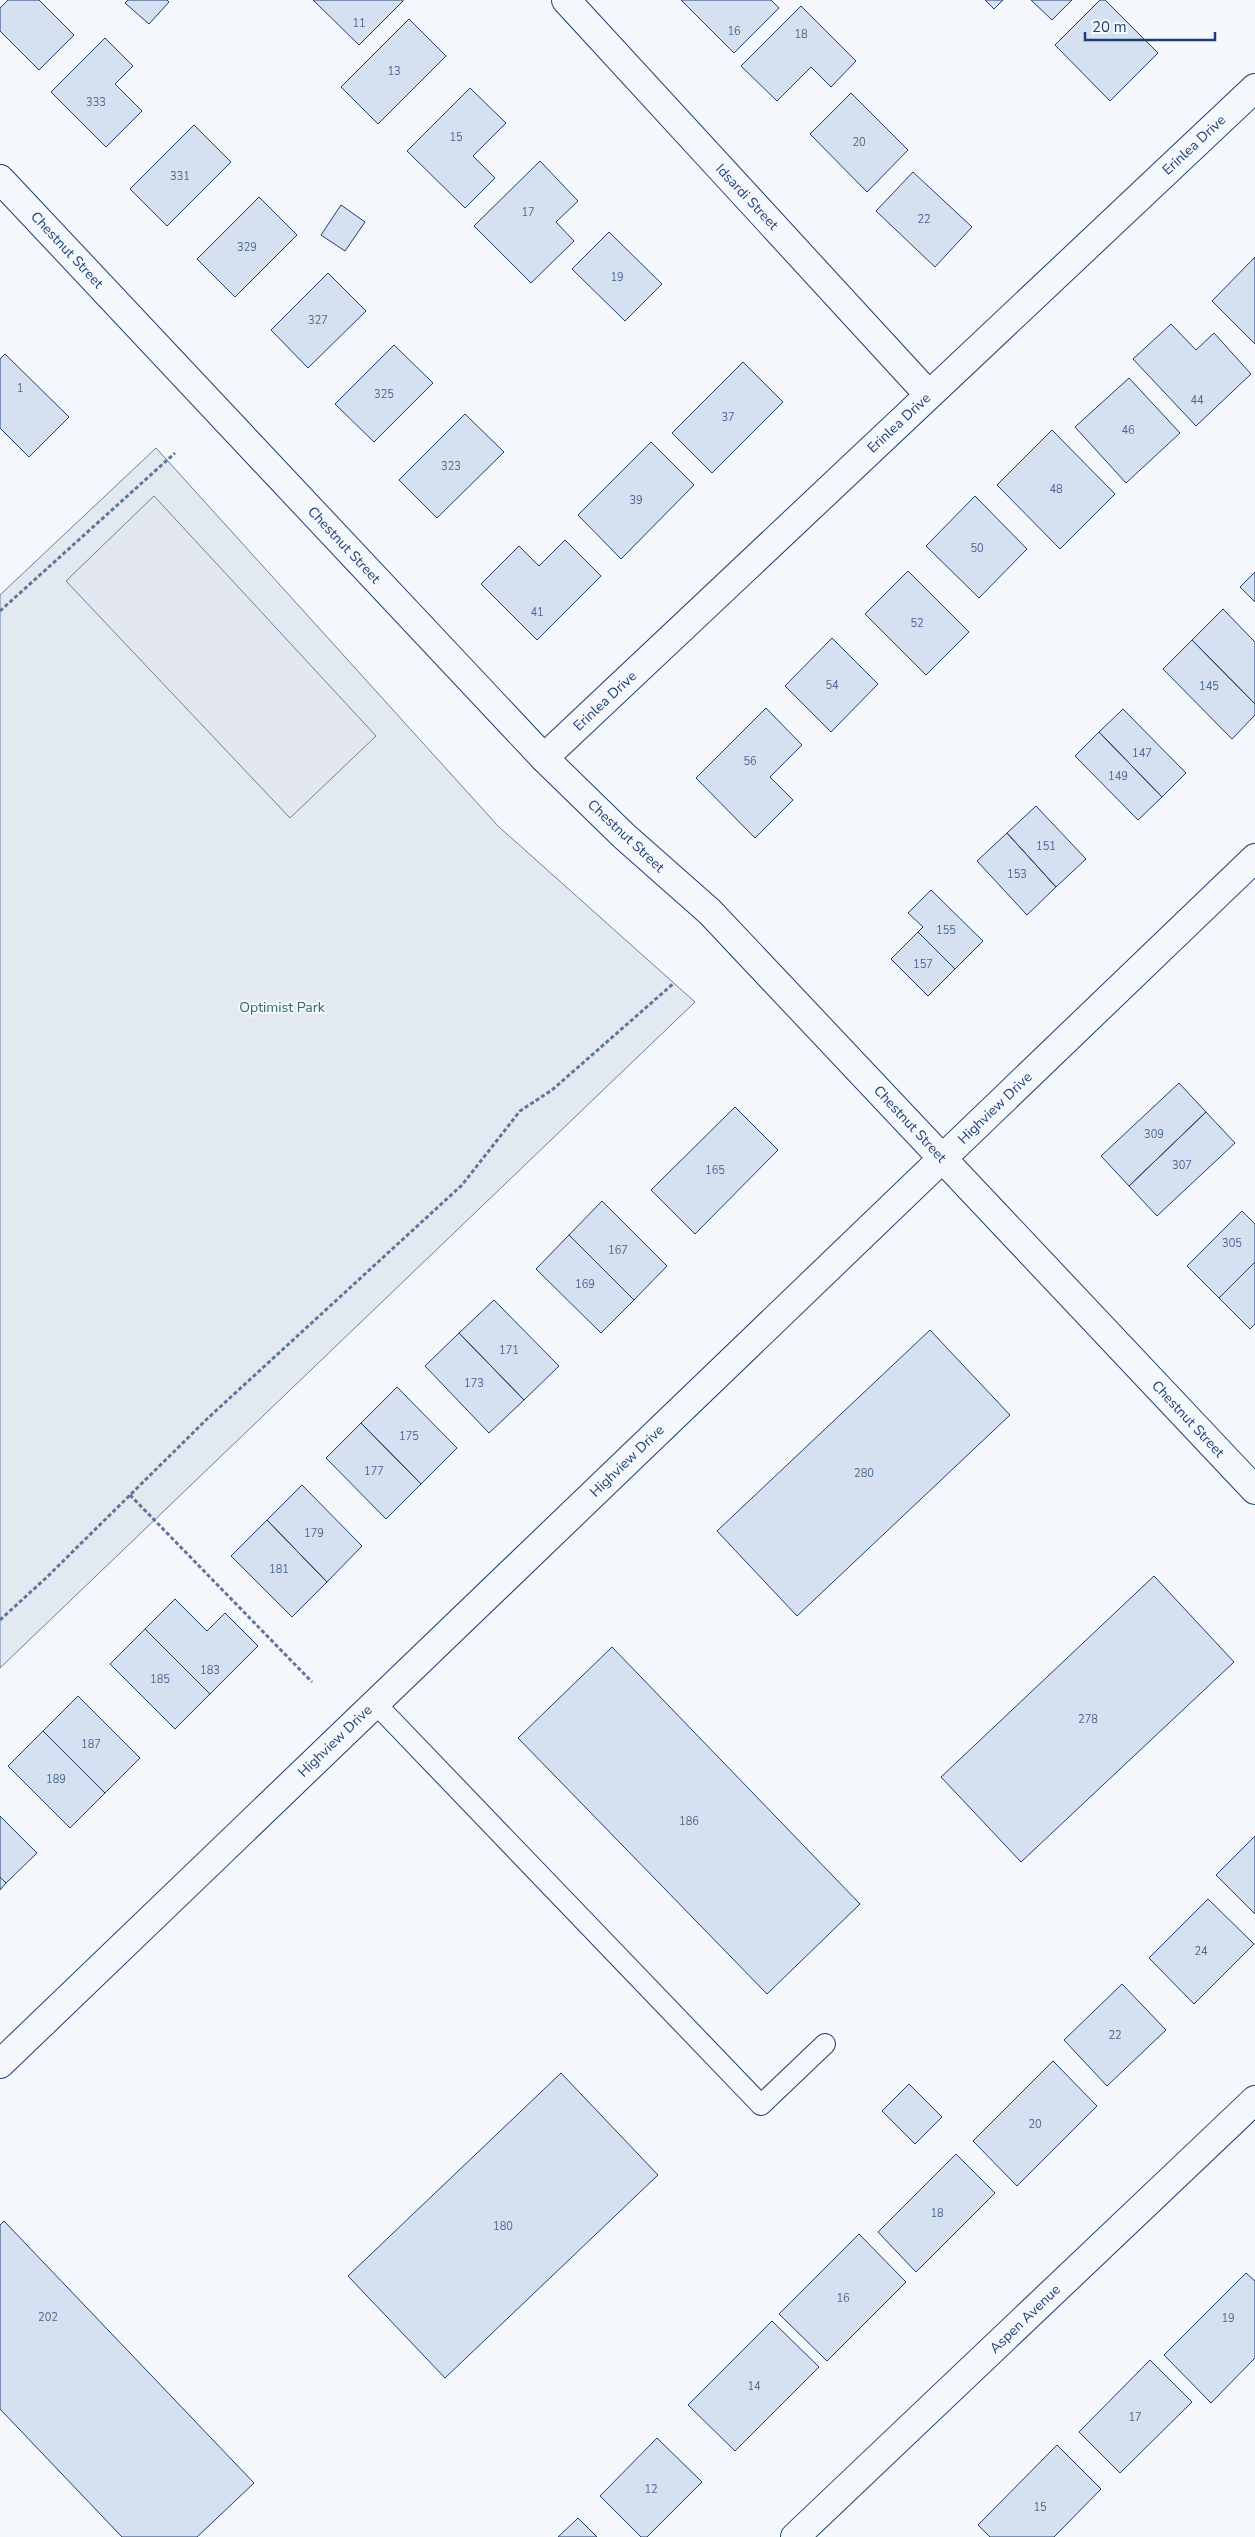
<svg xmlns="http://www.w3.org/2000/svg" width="1255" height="2537" font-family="'Nunito Sans',sans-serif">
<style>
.green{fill:#e3e9f0;stroke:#687fa3}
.parking{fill:#e3e8f0;stroke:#687fa3}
.building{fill:#d5e0f0;stroke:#1d3f73}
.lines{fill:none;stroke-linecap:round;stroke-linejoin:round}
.lane-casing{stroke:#1d3f73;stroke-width:22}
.street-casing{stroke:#1d3f73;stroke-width:30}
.secondary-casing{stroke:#1d3f73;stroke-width:30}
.path{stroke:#5e769c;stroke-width:3;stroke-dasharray:4 2.5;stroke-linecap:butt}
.lane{stroke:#f4f7fb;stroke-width:20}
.street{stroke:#f4f7fb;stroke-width:28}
.secondary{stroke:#f4f7fb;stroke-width:28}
.labels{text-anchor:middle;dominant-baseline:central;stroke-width:4;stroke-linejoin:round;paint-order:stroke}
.number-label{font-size:11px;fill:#4b6792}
.street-label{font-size:14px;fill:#1d3f73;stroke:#f4f7fb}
.park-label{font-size:14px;fill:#2c6c60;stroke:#f4f7fb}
</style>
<rect width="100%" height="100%" fill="#f4f7fb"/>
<path class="green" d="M 156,448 L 498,826 L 695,1002 L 0,1668 L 0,595 Z"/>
<path class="parking" d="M 154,496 L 376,736 L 290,818 L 66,581 Z"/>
<path class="building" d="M 8,0 L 39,0 L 74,35 L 39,70 L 0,31 L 0,8 Z
M 128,0 L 167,0 L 169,2 L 149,24 L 125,3 Z
M 313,0 L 403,0 L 403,1 L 359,45 Z
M 681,0 L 771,0 L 779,8 L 734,53 Z
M 985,0 L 1003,0 L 994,9 Z
M 1031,0 L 1072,0 L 1052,20 Z
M 1100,0 L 1105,0 L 1158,53 L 1110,101 L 1055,45 Z
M 801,6 L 856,61 L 831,87 L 811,67 L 777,101 L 741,66 Z
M 409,19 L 446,56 L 378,124 L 341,87 Z
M 105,38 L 133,66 L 115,84 L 142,111 L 106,147 L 51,92 Z
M 470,88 L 506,123 L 473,156 L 495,178 L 465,208 L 407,151 Z
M 851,93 L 908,150 L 867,192 L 810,134 Z
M 194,125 L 231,162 L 167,226 L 130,189 Z
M 540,161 L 578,201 L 556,222 L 574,241 L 531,283 L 474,226 Z
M 913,172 L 972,227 L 935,267 L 876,211 Z
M 259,197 L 297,235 L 235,297 L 197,259 Z
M 341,205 L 365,222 L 345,251 L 321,235 Z
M 609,232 L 662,284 L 625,321 L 572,269 Z
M 1255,257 L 1255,344 L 1212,301 Z
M 328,273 L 366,311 L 308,368 L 271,330 Z
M 1171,324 L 1196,350 L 1214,333 L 1251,374 L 1196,426 L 1133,359 Z
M 394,345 L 433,383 L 374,442 L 335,404 Z
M 5,354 L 69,417 L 29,457 L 0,428 L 0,359 Z
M 743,362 L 783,402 L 712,473 L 672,433 Z
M 1129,378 L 1180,433 L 1126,483 L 1075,427 Z
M 465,414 L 504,452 L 437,518 L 399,480 Z
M 1052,430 L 1115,494 L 1060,549 L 997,485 Z
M 651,442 L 694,485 L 621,559 L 578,515 Z
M 975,496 L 1027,549 L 979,598 L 926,546 Z
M 565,540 L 601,576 L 537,640 L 481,584 L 519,546 L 539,566 Z
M 908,571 L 969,632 L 926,675 L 865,614 Z
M 1255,572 L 1255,602 L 1240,587 Z
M 1223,609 L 1255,642 L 1255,704 L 1192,640 Z
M 832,638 L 878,684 L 831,732 L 785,686 Z
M 1192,640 L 1255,704 L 1255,715 L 1232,739 L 1163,669 Z
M 766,708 L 802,745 L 770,777 L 793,800 L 755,838 L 696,778 Z
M 1123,709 L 1186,773 L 1162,797 L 1099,732 Z
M 1099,732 L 1162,797 L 1138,820 L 1075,756 Z
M 1036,806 L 1086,859 L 1056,887 L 1007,833 Z
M 1007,833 L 1056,887 L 1027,915 L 977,861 Z
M 931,890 L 983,941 L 955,969 L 918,932 L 923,927 L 908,913 Z
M 918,932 L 955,969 L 928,996 L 891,959 Z
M 1179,1083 L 1206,1112 L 1129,1186 L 1101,1156 Z
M 735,1107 L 778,1150 L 695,1234 L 651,1190 Z
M 1206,1112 L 1235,1143 L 1157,1216 L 1129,1186 Z
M 602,1201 L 667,1266 L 634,1300 L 569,1235 Z
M 1242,1211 L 1255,1224 L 1255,1262 L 1219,1298 L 1187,1266 Z
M 569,1235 L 634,1300 L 601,1333 L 536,1269 Z
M 1255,1262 L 1255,1324 L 1250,1329 L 1219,1298 Z
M 494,1300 L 559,1366 L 524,1400 L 459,1333 Z
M 930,1330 L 1010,1415 L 797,1616 L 717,1531 Z
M 459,1333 L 524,1400 L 489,1433 L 425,1366 Z
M 397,1387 L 457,1448 L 421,1484 L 361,1423 Z
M 361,1423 L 421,1484 L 386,1519 L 326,1458 Z
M 302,1485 L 362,1546 L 327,1582 L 267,1520 Z
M 267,1520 L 327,1582 L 292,1617 L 231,1556 Z
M 1154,1576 L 1234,1662 L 1021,1862 L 941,1777 Z
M 175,1599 L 207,1631 L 225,1613 L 258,1646 L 210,1694 L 145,1629 Z
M 145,1629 L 210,1694 L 175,1729 L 110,1664 Z
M 612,1647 L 860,1904 L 767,1994 L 518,1738 Z
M 78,1696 L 140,1758 L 105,1793 L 43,1731 Z
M 43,1731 L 105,1793 L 70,1828 L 8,1766 Z
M 0,1816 L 37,1853 L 6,1883 L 0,1877 Z
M 1255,1836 L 1255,1914 L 1216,1875 Z
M 0,1877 L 6,1883 L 0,1890 Z
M 1208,1899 L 1254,1944 L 1194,2004 L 1149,1958 Z
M 1122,1984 L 1166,2030 L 1107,2086 L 1064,2040 Z
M 1053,2061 L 1097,2106 L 1017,2186 L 973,2141 Z
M 561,2073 L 658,2175 L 445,2378 L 348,2276 Z
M 909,2084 L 942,2117 L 915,2144 L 882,2111 Z
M 956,2154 L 995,2193 L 916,2272 L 878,2232 Z
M 4,2221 L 254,2483 L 197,2537 L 122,2537 L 0,2409 L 0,2225 Z
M 859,2234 L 906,2282 L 827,2361 L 779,2314 Z
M 1246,2273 L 1255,2281 L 1255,2358 L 1211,2403 L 1164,2355 Z
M 772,2321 L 819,2367 L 735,2451 L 688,2405 Z
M 1150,2360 L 1192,2402 L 1120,2473 L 1079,2432 Z
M 657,2438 L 702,2482 L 647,2537 L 641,2537 L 600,2496 Z
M 1057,2445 L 1101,2489 L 1054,2537 L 990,2537 L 978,2525 Z
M 578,2518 L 597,2537 L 558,2537 Z"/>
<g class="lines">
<g class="lane-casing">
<path id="lane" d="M 375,1703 L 761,2105 L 825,2044"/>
</g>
<g class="street-casing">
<path id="street" d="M 566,0 L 929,395
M 544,758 L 1255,88
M 795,2537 L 1255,2100"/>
</g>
<g class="secondary-casing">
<path id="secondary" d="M 0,179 L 544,758 L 624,836 L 710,912 L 1255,1490
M 0,2064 L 1255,858"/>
</g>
<path class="path" d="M 0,611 L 175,453
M 130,1495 L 312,1682
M 0,1620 L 47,1577 L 208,1418 L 462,1185 L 520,1111 L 552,1090 L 674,983"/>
<use href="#lane" class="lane"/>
<use href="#street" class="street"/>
<use href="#secondary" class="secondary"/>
</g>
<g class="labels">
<g class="number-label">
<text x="359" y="23">11</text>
<text x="734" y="31">16</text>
<text x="801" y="34">18</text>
<text x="394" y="71">13</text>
<text x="96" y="102">333</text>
<text x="456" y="137">15</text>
<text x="859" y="142">20</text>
<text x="180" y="176">331</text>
<text x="528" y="212">17</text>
<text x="924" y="219">22</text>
<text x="247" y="247">329</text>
<text x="617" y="277">19</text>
<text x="318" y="320">327</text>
<text x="20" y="388">1</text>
<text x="384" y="394">325</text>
<text x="1197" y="400">44</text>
<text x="728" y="417">37</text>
<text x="1128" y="430">46</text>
<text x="451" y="466">323</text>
<text x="1056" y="489">48</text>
<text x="636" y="500">39</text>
<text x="977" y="548">50</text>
<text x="537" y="612">41</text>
<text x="917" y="623">52</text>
<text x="832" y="685">54</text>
<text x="1209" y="686">145</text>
<text x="1142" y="753">147</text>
<text x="750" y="761">56</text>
<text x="1118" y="776">149</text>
<text x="1046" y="846">151</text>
<text x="1017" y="874">153</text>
<text x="946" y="930">155</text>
<text x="923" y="964">157</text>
<text x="1154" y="1134">309</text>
<text x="1182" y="1165">307</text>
<text x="715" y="1170">165</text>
<text x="1232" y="1243">305</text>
<text x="618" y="1250">167</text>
<text x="585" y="1284">169</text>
<text x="509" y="1350">171</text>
<text x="474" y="1383">173</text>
<text x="409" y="1436">175</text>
<text x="374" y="1471">177</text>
<text x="864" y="1473">280</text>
<text x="314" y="1533">179</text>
<text x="279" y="1569">181</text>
<text x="210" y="1670">183</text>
<text x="160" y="1679">185</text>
<text x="1088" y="1719">278</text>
<text x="91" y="1744">187</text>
<text x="56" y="1779">189</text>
<text x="689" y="1821">186</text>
<text x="1201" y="1951">24</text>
<text x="1115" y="2035">22</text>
<text x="1035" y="2124">20</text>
<text x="937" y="2213">18</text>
<text x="503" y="2226">180</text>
<text x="843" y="2298">16</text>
<text x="48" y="2317">202</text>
<text x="1228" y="2318">19</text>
<text x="754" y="2386">14</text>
<text x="1135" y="2417">17</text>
<text x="651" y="2489">12</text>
<text x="1040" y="2507">15</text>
</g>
<g class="street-label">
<text transform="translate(1194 145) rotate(-43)">Erinlea Drive</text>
<text transform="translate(747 197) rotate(47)">Idsardi Street</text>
<text transform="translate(67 250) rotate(47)">Chestnut Street</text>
<text transform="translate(899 423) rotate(-43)">Erinlea Drive</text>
<text transform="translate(344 545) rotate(47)">Chestnut Street</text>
<text transform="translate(605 701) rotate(-43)">Erinlea Drive</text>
<text transform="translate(626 836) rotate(43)">Chestnut Street</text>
<text transform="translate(995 1108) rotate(-44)">Highview Drive</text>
<text transform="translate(910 1124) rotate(47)">Chestnut Street</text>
<text transform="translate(1188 1419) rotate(47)">Chestnut Street</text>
<text transform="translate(627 1461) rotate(-44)">Highview Drive</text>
<text transform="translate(335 1741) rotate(-44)">Highview Drive</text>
<text transform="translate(1025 2319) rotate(-44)">Aspen Avenue</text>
</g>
<g class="park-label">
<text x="282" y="1007">Optimist Park</text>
</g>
</g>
<path d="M1085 32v8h130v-8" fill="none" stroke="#1d3f73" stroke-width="2.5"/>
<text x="1092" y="32" font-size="15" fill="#1d3f73" stroke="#f4f7fb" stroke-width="4" paint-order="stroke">20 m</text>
</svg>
